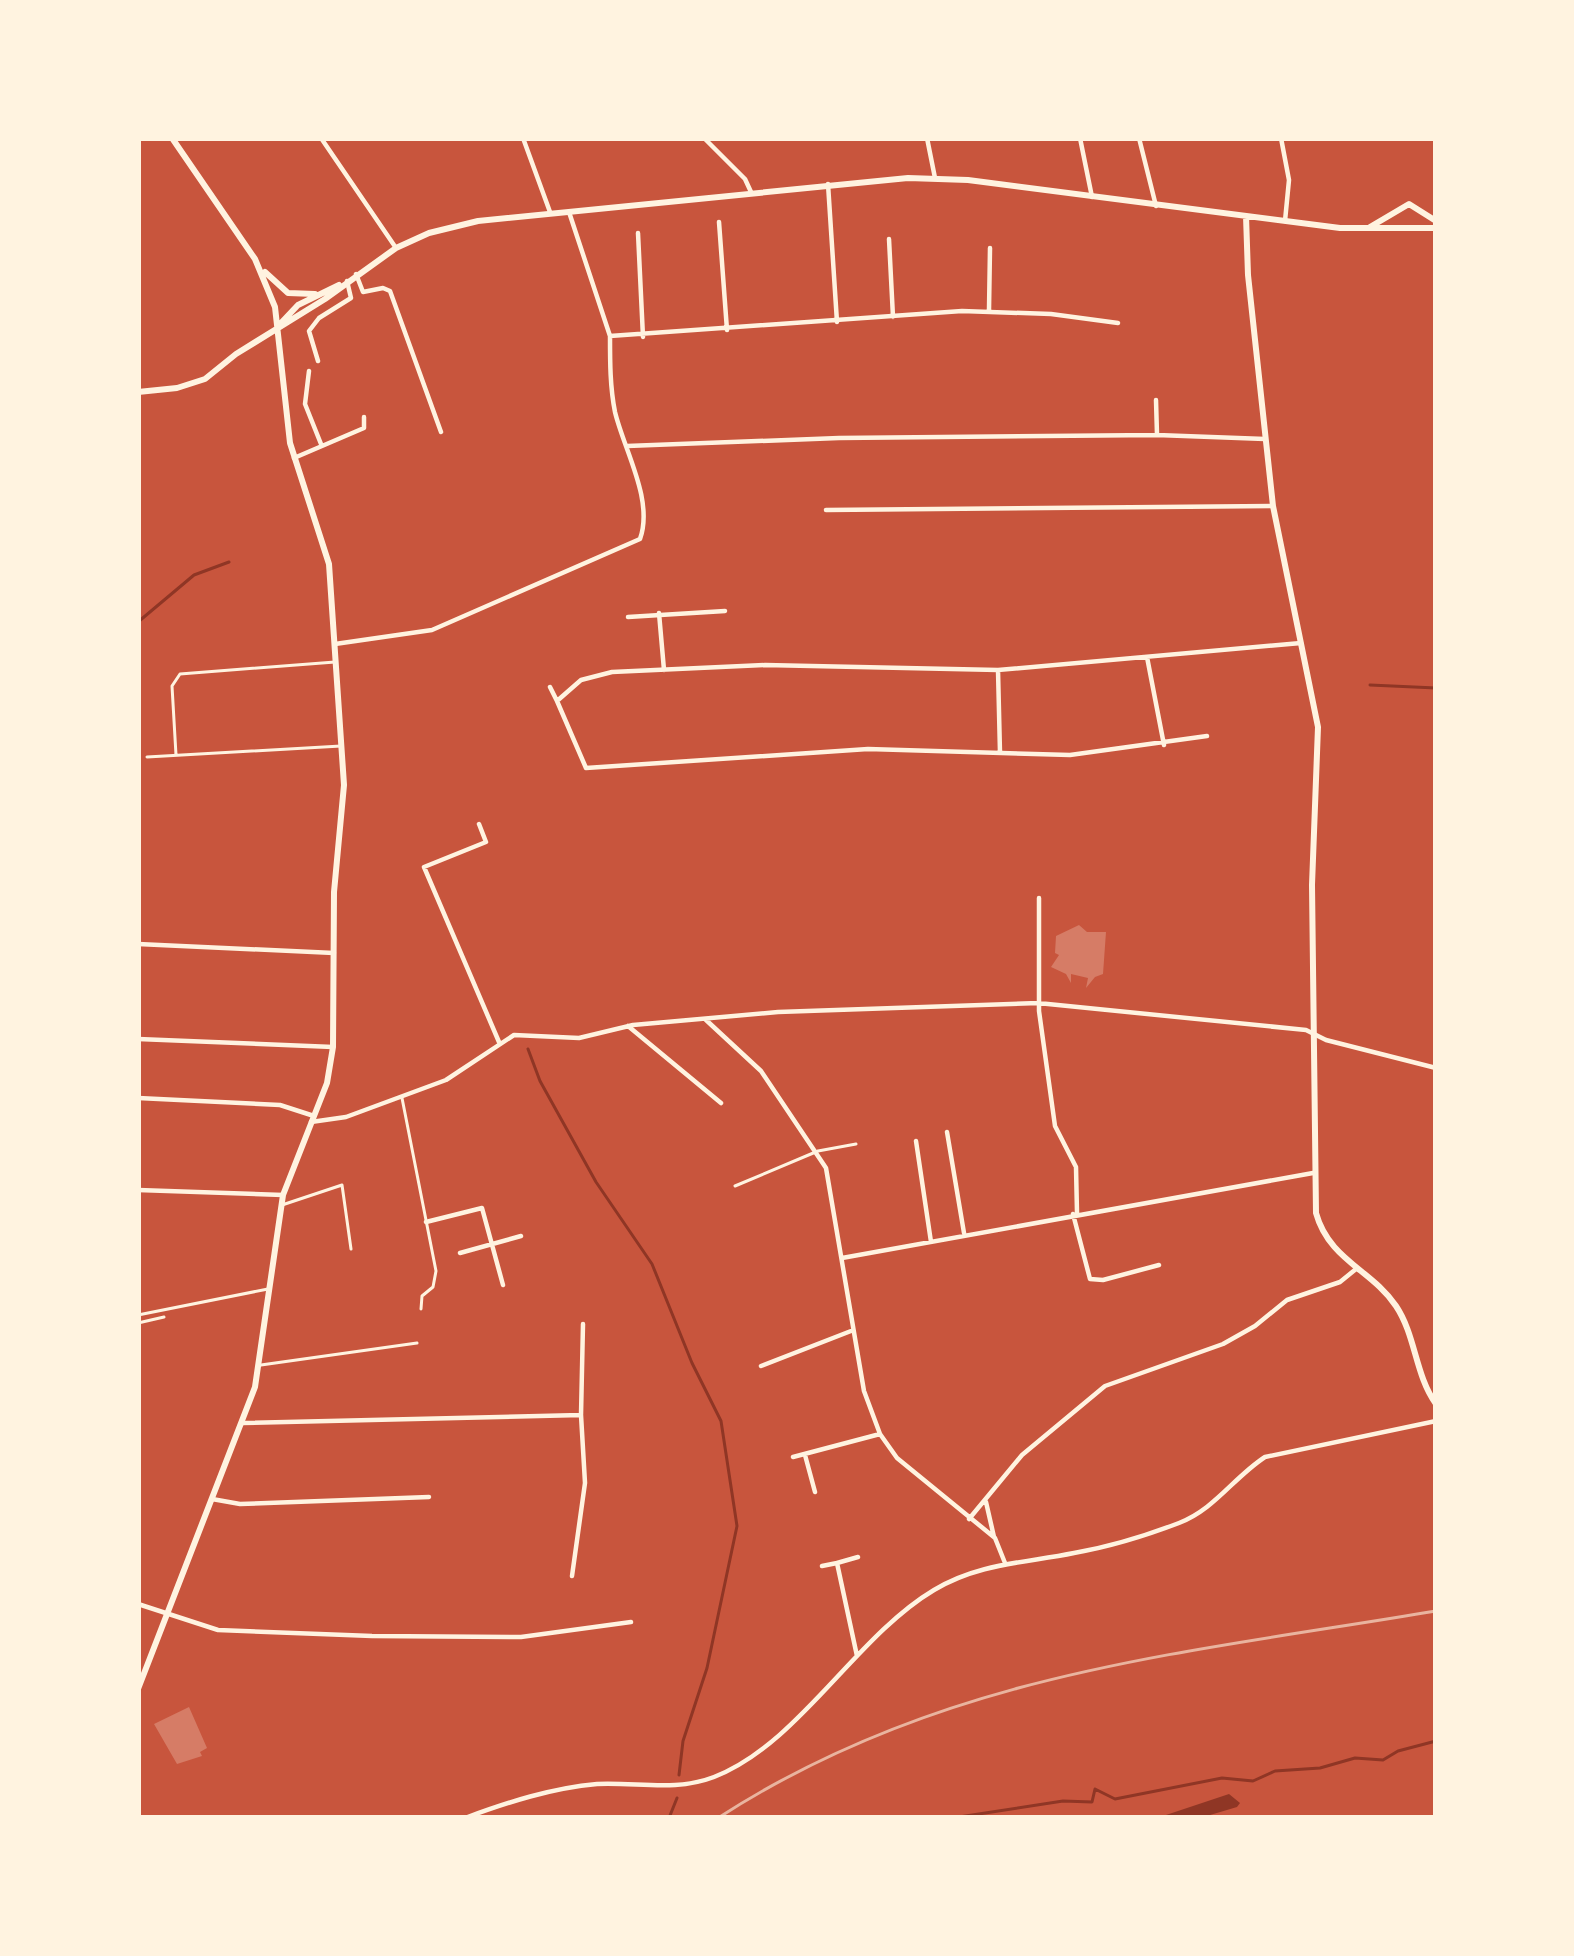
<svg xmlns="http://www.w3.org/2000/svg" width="1574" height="1956" font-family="Cabin,sans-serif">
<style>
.water{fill:#8f3625}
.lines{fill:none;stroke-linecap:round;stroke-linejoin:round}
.stream{stroke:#8f3625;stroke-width:3}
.building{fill:#d67c66}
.service{stroke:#fff3e0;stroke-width:3}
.minor{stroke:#fff3e0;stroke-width:4.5}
.tertiary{stroke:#fff3e0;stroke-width:6}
.rail{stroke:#e9b49f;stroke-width:3}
</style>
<rect width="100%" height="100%" fill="#c8553d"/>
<path class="water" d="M 1229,1794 L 1240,1803 L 1237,1807 L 1200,1818 L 1157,1818 Z"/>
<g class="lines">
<path class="stream" d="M 138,622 L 194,575 L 229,562
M 1370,685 L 1436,688
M 528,1049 L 540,1081 L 596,1182 L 652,1264 L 692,1363 L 721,1421 L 737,1526 L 707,1668 L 683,1741 L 679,1775
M 959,1817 L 1063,1801 L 1092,1802 L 1095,1789 L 1115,1799 L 1222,1778 L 1253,1781 L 1275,1771 L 1320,1768 L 1355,1758 L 1383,1760 L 1398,1751 L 1436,1741
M 669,1818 L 677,1798
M 946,1818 L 951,1818"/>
</g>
<path class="building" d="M 1079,925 L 1087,932 L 1106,932 L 1103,974 L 1095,977 L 1086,988 L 1088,978 L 1071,974 L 1071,983 L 1066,974 L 1051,967 L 1059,955 L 1055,953 L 1056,936 Z
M 189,1707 L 207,1748 L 200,1752 L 202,1756 L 177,1764 L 154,1724 Z"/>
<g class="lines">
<path class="service" d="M 176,755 L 172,686 L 180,674 L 335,662
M 147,757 L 341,746
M 402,1098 L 436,1271 L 433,1287 L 422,1296 L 421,1309
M 735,1186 L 818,1151 L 856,1144
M 282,1205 L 342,1185 L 351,1249
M 138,1315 L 268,1289
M 138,1323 L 164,1317
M 261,1365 L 417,1343"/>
<path class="minor" d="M 321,138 L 396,248
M 523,138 L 550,212
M 704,138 L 745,179 L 751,192
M 927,138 L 935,178
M 1080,138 L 1092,197
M 1139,138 L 1156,206
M 1281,138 L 1289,180 L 1285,221
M 828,184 L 837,322
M 569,212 L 610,336 L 962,311 L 1051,314 L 1118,323
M 719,222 L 727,330
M 638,233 L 643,337
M 889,239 L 893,317
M 356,274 L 363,292 L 383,288 L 390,291 L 441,432
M 989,310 L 990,248
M 318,361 L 309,331 L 319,318 L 351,298 L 347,281
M 309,371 L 305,404 L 321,444
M 1156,400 L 1157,435
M 627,446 L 839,438 L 1157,435 L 1265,439
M 294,458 L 364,428 L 364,417
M 826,510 L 1273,506
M 659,613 L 664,670
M 628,617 L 725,611
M 335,644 L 432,630 L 640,539 C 654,500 624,450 615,412 C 610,387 610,362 610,336
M 1147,657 L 1164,745
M 998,670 L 1000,753
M 550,687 L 557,701
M 1207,736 L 1070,755 L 868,749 L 586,768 L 557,701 L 581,680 L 612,672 L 765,665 L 998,670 L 1301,643
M 479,824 L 486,842 L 424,867 L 499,1042
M 1039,898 L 1039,1011 L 1055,1126 L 1076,1167 L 1077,1213
M 138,944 L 334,953
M 706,1020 L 761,1071 L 826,1168 L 864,1391 L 880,1434 L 897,1458 L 995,1538 L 1005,1563
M 628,1026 L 721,1103
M 138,1039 L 333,1047
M 138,1098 L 280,1105 L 314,1116
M 311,1122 L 346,1117 L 446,1080 L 514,1035 L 579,1038 L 633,1025 L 778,1012 L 1038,1003 L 1306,1030 L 1326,1040 L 1436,1068
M 947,1132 L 964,1233
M 916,1141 L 931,1242
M 138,1190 L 283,1195
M 1073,1214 L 1090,1279 L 1103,1280 L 1159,1265
M 426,1222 L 482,1208 L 503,1285
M 460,1253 L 521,1236
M 842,1258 L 1313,1173
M 761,1366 L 851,1331
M 581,1415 L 583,1324
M 242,1423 L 581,1415 L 585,1483 L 572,1576
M 805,1455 L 815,1492
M 793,1457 L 880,1434
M 212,1499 L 240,1504 L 429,1497
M 986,1502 L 994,1537
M 969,1519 L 1022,1455 L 1105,1386 L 1223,1344 L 1255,1326 L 1287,1300 L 1340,1282 L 1356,1269
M 822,1566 L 837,1563
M 138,1604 L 218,1630 L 372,1636 L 521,1637 L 631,1622
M 857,1656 L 837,1563 L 858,1557
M 465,1818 C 508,1802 552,1788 597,1784 C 638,1782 675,1792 714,1777 C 799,1744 855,1637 934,1590 C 979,1563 1025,1563 1074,1553 C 1109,1547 1145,1536 1179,1523 C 1215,1509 1233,1478 1265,1457 L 1436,1421"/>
<path class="tertiary" d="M 1246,216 L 1248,275 L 1273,506 L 1318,727 L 1312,885 L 1316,1213 C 1329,1260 1372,1270 1396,1306 C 1416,1336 1415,1375 1436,1404
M 1370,227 L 1409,204 L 1436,221
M 265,272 L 288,293 L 315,294
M 281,323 L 298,305 L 339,285
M 138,392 L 177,388 L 205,379 L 236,354 L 325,299 L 396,248 L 429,233 L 478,221 L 908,178 L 968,180 L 1340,228 L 1436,228
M 138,1689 L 255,1387 L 283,1195 L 327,1083 L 333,1047 L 334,892 L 344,785 L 329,564 L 290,443 L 275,307 L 255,259 L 172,138"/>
<path class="rail" d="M 718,1818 C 942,1673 1180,1654 1436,1611"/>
</g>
<rect width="1574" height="1956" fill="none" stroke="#fff3e0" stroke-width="282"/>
</svg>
